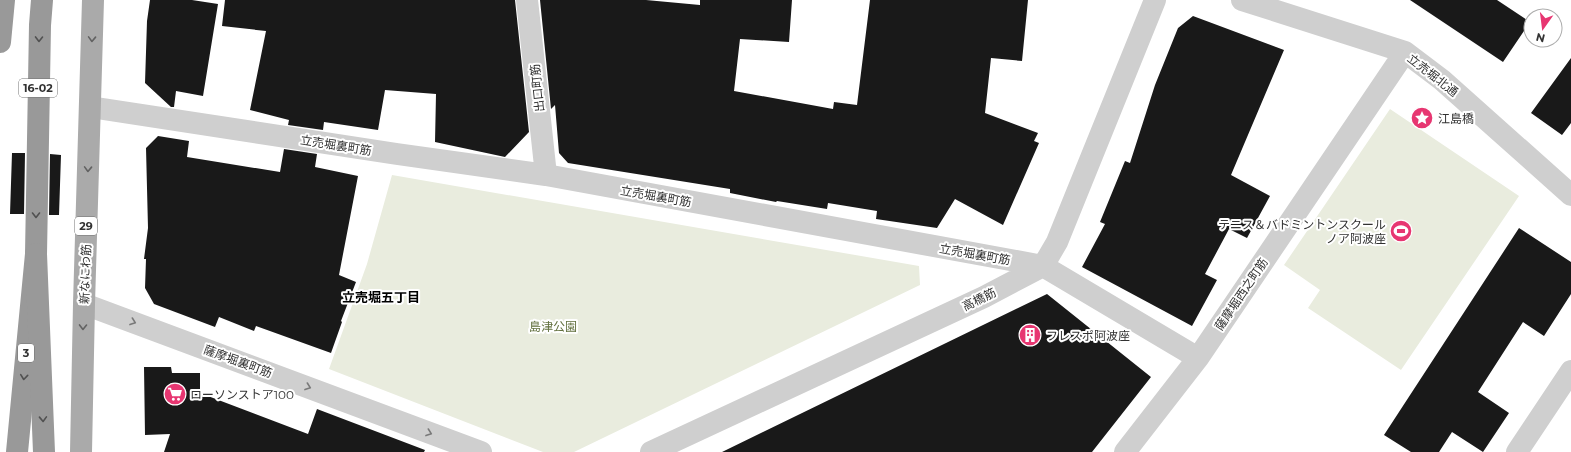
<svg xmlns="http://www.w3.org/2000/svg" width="1571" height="452" font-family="Montserrat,'Noto Sans JP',sans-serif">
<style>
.green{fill:#e9ecde}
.building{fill:#191919}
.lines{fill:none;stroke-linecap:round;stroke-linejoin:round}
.minor{stroke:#cfcfcf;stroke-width:22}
.major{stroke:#aaa;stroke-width:22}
.highway{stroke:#999;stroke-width:22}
.highway-bridge{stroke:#999;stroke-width:22}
.oneway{stroke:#515151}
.oneway2{stroke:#626262}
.oneway3{stroke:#797979}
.labels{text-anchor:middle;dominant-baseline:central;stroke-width:4;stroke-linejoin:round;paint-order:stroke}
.shield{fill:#fff;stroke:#707070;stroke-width:1}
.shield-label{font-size:11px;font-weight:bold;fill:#323232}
.street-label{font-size:12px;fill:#323232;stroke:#fff}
.poi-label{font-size:12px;fill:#323232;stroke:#fff;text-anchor:start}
.park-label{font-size:12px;fill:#62703e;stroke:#fff}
.neighbourhood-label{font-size:13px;font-weight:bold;fill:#000;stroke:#fff}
</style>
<rect width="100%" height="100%" fill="#fff"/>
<path class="green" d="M 1390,109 L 1519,196 L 1401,370 L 1308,308 L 1320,290 L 1284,265 Z
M 392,175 L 919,266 L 920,285 L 574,452 L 543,452 L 329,369 L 367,264 Z"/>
<path class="building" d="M 150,0 L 192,0 L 218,4 L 203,96 L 176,91 L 174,107 L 171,107 L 145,83 L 147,21 Z
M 225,0 L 515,0 L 529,132 L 505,157 L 435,142 L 436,94 L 385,90 L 378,130 L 324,122 L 323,130 L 288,125 L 289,120 L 250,110 L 266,31 L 222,26 Z
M 540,0 L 646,0 L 700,5 L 700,0 L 792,0 L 789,42 L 740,39 L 734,91 L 833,109 L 834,102 L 857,105 L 870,0 L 1028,0 L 1022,61 L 991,58 L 985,113 L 1038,133 L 1034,141 L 1039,143 L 1003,225 L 955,199 L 937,228 L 876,219 L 877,211 L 828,203 L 827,209 L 777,201 L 776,202 L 730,193 L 730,189 L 568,163 L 559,153 L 555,105 L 551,109 Z
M 1410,0 L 1497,0 L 1530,22 L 1503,62 Z
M 1193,16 L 1284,50 L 1231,175 L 1270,196 L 1247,238 L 1229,229 L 1205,274 L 1217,280 L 1192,326 L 1082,267 L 1105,224 L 1100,222 L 1125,161 L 1130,163 L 1155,85 L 1178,28 Z
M 1571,58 L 1571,123 L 1562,135 L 1531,113 Z
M 158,136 L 189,141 L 187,157 L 280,172 L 284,149 L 317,154 L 315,167 L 358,176 L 339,275 L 356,282 L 341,321 L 342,322 L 331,353 L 256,326 L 254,331 L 219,317 L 215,327 L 154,304 L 145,288 L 146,259 L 144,259 L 148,228 L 146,148 Z
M 12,153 L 25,153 L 24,214 L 10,214 Z
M 50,154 L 61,155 L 59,215 L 49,215 Z
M 1519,228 L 1571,262 L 1571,294 L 1544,336 L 1523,322 L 1478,392 L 1509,413 L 1483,452 L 1452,432 L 1439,452 L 1411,452 L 1384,435 Z
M 1047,294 L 1151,377 L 1092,452 L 722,452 Z
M 144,367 L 171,367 L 172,373 L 200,373 L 200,393 L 308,434 L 317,409 L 425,450 L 424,452 L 164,452 L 170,434 L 145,435 Z"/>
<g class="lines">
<path class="minor" d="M 527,0 L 546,175
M 1242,0 L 1405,52 L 1442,80 L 1571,195
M 90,107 L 397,154 L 546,175 L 1043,266 L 1198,358
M 84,304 L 481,452
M 651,452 L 984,297 L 1043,266 L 1057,242 L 1155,0
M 1125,452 L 1198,358 L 1405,52
M 1517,452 L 1571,371"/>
<path class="major" d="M 81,452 L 84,304 L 93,0"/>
<path class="highway" d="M 0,42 L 4,0
M 17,452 L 36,254 L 40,25 L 42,0"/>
<path class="highway-bridge" d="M 36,254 L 44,452"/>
</g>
<defs><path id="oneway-chevron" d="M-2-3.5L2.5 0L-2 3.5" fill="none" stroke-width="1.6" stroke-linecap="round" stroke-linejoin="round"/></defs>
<g class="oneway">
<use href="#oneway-chevron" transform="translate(39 39) rotate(91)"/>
<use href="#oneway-chevron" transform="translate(36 215) rotate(90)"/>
<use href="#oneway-chevron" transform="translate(24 377) rotate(96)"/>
<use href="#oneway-chevron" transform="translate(43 419) rotate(88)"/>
</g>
<g class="oneway2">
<use href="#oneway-chevron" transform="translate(92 39) rotate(92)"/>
<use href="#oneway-chevron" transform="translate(88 169) rotate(92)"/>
<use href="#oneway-chevron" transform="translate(83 327) rotate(91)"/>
</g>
<g class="oneway3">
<use href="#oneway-chevron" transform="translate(133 322) rotate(20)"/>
<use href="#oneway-chevron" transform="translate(308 387) rotate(20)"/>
<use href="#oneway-chevron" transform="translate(429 433) rotate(20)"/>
</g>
<defs>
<g id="sight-disc" transform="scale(1.15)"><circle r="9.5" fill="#e73671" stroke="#fff"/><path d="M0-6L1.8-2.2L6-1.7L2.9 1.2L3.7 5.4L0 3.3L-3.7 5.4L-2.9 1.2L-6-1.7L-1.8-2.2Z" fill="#fff"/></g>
<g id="stadium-disc" transform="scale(1.15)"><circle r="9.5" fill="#e73671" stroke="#fff"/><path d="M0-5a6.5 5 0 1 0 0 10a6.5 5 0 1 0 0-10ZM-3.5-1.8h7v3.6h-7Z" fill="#fff"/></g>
<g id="building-disc" transform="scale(1.15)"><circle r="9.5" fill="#e73671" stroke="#fff"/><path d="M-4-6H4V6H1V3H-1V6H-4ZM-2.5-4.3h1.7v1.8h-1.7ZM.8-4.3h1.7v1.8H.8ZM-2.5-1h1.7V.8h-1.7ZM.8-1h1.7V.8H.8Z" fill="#fff"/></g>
<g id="supermarket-disc" transform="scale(1.15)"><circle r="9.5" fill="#e73671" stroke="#fff"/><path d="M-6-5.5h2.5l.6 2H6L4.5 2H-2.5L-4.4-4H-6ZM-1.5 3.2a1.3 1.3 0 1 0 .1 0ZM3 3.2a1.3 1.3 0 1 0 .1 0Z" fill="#fff"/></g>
</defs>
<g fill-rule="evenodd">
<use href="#sight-disc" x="1422" y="118"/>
<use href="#stadium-disc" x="1401" y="231"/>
<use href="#building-disc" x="1030" y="335"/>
<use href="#supermarket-disc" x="175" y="394"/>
</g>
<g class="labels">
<g class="shield">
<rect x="19" y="79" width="38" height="18" rx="3"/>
<rect x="75" y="217" width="22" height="18" rx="3"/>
<rect x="18" y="344" width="16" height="18" rx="3"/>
</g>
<g class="shield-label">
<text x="38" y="88">16-02</text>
<text x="86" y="226">29</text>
<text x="26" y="353">3</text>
</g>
<g class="street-label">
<text transform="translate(1433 75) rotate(38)">立売堀北通</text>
<text transform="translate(537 88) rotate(-96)">出口町筋</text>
<text transform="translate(336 145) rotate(9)">立売堀裏町筋</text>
<text transform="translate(656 196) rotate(10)">立売堀裏町筋</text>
<text transform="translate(975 254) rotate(10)">立売堀裏町筋</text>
<text transform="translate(85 274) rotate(-88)">新なにわ筋</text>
<text transform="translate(1241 294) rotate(-56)">薩摩堀西之町筋</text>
<text transform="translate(979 299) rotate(-26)">高橋筋</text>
<text transform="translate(238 361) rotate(20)">薩摩堀裏町筋</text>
</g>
<g class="poi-label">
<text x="1438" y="118">江島橋</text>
<text x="1386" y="224" text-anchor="end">テニス＆バドミントンスクール<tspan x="1386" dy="14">ノア阿波座</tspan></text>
<text x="1046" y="335">フレスポ阿波座</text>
<text x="190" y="394">ローソンストア100</text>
</g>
<g class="park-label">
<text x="553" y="326">島津公園</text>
</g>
<g class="neighbourhood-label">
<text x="381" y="297">立売堀五丁目</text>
</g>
</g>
<g transform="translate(1543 28) rotate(194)"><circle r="19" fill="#ffffff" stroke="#adadad"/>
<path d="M0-3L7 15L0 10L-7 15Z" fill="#e73671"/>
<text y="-6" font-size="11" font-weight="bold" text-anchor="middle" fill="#323232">N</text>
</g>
</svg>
